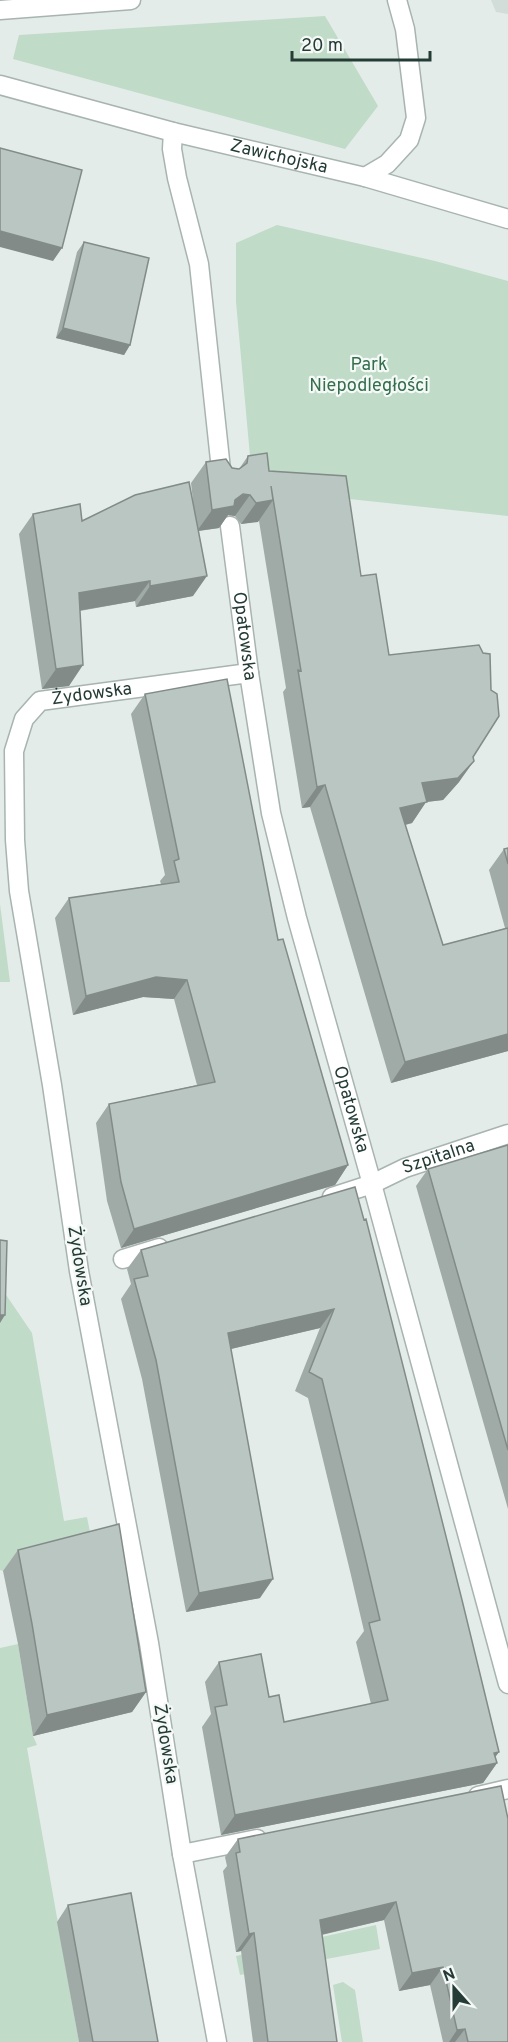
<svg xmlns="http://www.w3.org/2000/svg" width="508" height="2042" font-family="Overpass,sans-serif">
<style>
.built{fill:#d2dcd8}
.green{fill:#c0dbc7}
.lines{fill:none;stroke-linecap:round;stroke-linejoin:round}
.pedestrian-casing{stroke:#a7b4b0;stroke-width:21}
.minor-casing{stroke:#a7b4b0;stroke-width:21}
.tertiary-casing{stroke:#a7b4b0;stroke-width:21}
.pedestrian{stroke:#fff;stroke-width:18}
.minor{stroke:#fff;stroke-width:18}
.tertiary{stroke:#fff;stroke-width:18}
.wall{fill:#a0aaa7}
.shaded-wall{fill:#828b88}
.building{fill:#bac6c2;stroke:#828b88;stroke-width:1.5}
.labels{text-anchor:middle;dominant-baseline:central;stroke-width:4.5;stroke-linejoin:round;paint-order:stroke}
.street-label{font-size:18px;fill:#253c36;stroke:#f4f9f7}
.park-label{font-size:18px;fill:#346e4b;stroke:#f4f9f7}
</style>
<rect width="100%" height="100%" fill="#e4ece9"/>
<path class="built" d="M 491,0 L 508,0 L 508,14 L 496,12 Z"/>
<path class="green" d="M 325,16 L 378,106 L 345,149 L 13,59 L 19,35 Z
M 277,225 L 435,261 L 508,281 L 508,516 L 331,497 L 251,467 L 236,302 L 236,243 Z
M 0,904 L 10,982 L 0,982 Z
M 0,1286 L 32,1333 L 64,1521 L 87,1517 L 93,1548 L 3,1571 L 0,1570 Z
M 18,1644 L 33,1736 L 37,1745 L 27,1748 L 79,2042 L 0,2042 L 0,1648 Z
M 376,1925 L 380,1949 L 240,1975 L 236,1956 Z
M 343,1982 L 355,1990 L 363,2042 L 342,2042 L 333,1985 Z"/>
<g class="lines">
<g class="pedestrian-casing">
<path id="pedestrian" d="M 173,132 L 172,149 L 177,178 L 199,264 L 222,479"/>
</g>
<g class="minor-casing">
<g id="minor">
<path id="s1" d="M 0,85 L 173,132 L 365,177 L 508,219"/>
<path d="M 365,177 L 387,164 L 409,140 L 416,118 L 405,29 L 397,0"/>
<path id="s2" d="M 230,526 L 249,673 L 271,813 L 297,918 L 372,1184 L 508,1684"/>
<path id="s3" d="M 332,1197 L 372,1184 L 405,1168 L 508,1134"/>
<path d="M 123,1259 L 159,1248"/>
<path d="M 478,1796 L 508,1789"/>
<path d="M 182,1854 L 257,1839"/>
<path id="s4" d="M 217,2042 L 182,1854 L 149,1643 L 79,1271 L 52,1085 L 19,891 L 15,840 L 14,751 L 24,719 L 40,701 L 249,673"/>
</g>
</g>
<g class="tertiary-casing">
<path id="tertiary" d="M 0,10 L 131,0"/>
</g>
<use href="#pedestrian" class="pedestrian"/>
<use href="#minor" class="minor"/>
<use href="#tertiary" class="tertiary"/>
</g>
<path class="wall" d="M 84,242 L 130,345 L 124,355 L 56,338 L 77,252 Z
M 248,456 L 269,471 L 361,576 L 389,655 L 473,757 L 459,782 L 443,800 L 426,802 L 412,823 L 405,825 L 443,945 L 505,928 L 489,870 L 504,849 L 508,848 L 508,1051 L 391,1083 L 310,807 L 302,808 L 283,692 L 286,688 L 259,521 L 241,524 L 235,516 L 228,515 L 219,528 L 199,531 L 193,596 L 136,607 L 135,601 L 80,611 L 69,686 L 42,689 L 19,534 L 33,514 L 82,521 L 193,501 L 191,483 L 206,462 L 239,469 Z
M 145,694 L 278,940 L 348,1165 L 335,1185 L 121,1248 L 107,1201 L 96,1123 L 109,1104 L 197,1085 L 174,999 L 143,997 L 73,1015 L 55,918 L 69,898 L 161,884 L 160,881 L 165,875 L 131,714 Z
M 508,1145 L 508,1509 L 416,1186 L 428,1169 Z
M 355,1187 L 499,1752 L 495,1757 L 497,1763 L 483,1783 L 221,1835 L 202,1727 L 211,1714 L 205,1682 L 219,1662 L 269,1697 L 284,1722 L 371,1704 L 356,1642 L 364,1631 L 350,1571 L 308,1398 L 295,1391 L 320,1328 L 231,1349 L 260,1598 L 186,1612 L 142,1379 L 121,1299 L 131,1284 L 127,1269 L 141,1250 Z
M 18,1550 L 146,1692 L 132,1712 L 33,1736 L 18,1644 L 3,1571 Z
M 501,1786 L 508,2042 L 443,2042 L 430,1985 L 399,1991 L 384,1920 L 322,1935 L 337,2042 L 253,2042 L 241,1951 L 236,1952 L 223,1871 L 227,1866 L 225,1857 L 238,1839 Z
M 68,1905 L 158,2042 L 79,2042 L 57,1922 Z"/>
<path class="shaded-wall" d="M 0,231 L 62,248 L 53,261 L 0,247 Z
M 63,328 L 130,345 L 124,355 L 56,338 Z
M 243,494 L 250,495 L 235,516 L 228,515 L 219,528 L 197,531 L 212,510 Z
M 273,500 L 258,522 L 241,524 L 256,503 Z
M 207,576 L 193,596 L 136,607 L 150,586 Z
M 150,581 L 135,601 L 65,613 L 79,593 Z
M 83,665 L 69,686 L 42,689 L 56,669 Z
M 474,761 L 459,782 L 443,800 L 426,802 L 412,823 L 385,830 L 400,808 L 422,783 Z
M 325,785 L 310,807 L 302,808 L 317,787 Z
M 156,977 L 187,980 L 174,999 L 143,997 L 73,1015 L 86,996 Z
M 508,1034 L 508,1051 L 391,1083 L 405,1062 Z
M 348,1165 L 335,1185 L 121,1248 L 134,1229 Z
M 334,1309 L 320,1328 L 214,1353 L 228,1333 Z
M 0,1315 L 5,1315 L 0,1323 Z
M 273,1579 L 260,1598 L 186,1612 L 199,1593 Z
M 146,1692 L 132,1712 L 33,1736 L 47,1715 Z
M 499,1752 L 490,1764 L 497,1763 L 483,1783 L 221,1835 L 235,1815 Z
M 396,1902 L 384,1920 L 307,1938 L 320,1920 Z
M 254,1933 L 241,1951 L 236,1952 L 249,1934 Z
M 443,1967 L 430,1985 L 399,1991 L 412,1973 Z
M 465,2029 L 455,2042 L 449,2042 L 457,2030 Z"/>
<path class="building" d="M 0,148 L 82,170 L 62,248 L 0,231 Z
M 84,242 L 149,258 L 130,345 L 63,328 Z
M 267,453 L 269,471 L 346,476 L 361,576 L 376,574 L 389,655 L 479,645 L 483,653 L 490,654 L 491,690 L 497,694 L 499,716 L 473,757 L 474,761 L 458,778 L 422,783 L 427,802 L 400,808 L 443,945 L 508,928 L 508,1034 L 405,1062 L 325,785 L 317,787 L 298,670 L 301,671 L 271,486 L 273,500 L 256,503 L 250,495 L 243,494 L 235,500 L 234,506 L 212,510 L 206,462 L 226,459 L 232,468 L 239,469 L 247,463 L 248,456 Z
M 189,482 L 207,576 L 150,586 L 150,581 L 79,593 L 83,665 L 56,669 L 33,514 L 80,504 L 82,521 L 135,495 Z
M 227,679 L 278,940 L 283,939 L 348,1165 L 134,1229 L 121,1182 L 109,1104 L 215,1082 L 187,980 L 156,977 L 86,996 L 69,898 L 179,882 L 174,861 L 179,859 L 145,694 Z
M 508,848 L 508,864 L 504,849 Z
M 508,1145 L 508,1450 L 428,1169 Z
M 355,1187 L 364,1220 L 366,1219 L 462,1600 L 499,1752 L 494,1753 L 497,1763 L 235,1815 L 215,1707 L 227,1705 L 219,1662 L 261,1654 L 269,1697 L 279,1695 L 284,1722 L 388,1700 L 369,1623 L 380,1620 L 364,1552 L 322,1379 L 309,1372 L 334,1309 L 228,1333 L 273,1579 L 199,1593 L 156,1360 L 134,1279 L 148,1276 L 141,1250 Z
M 0,1240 L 7,1241 L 5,1315 L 0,1315 Z
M 119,1524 L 146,1692 L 47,1715 L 32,1624 L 18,1550 Z
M 501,1786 L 508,1819 L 508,2042 L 468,2042 L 465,2029 L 457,2030 L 443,1967 L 412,1973 L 396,1902 L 320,1920 L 337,2042 L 268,2042 L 254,1933 L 249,1934 L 236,1853 L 240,1852 L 238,1839 Z
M 131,1893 L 158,2042 L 93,2042 L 68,1905 Z"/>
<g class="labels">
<g class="street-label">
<text stroke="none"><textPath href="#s1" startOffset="288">Zawichojska</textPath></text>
<text stroke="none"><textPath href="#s2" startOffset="111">Opatowska</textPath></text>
<text stroke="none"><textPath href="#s4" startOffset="1418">Żydowska</textPath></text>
<text stroke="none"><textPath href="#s2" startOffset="597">Opatowska</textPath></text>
<text stroke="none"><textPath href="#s3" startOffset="114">Szpitalna</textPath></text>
<text transform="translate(79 1266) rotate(81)">Żydowska</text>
<text transform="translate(165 1744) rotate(81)">Żydowska</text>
</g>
<g class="park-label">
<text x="369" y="365">Park<tspan x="369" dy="21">Niepodległości</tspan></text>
</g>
</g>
<g transform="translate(454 1988) rotate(339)" stroke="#f4f9f7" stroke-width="4.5" paint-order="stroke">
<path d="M0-4.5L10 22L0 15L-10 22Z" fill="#253c36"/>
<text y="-9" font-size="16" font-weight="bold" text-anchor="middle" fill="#253c36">N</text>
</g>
<path d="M292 51v9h138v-9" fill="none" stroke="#253c36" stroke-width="3"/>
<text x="301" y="51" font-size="18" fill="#253c36" stroke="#f4f9f7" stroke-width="4.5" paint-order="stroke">20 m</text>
</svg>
